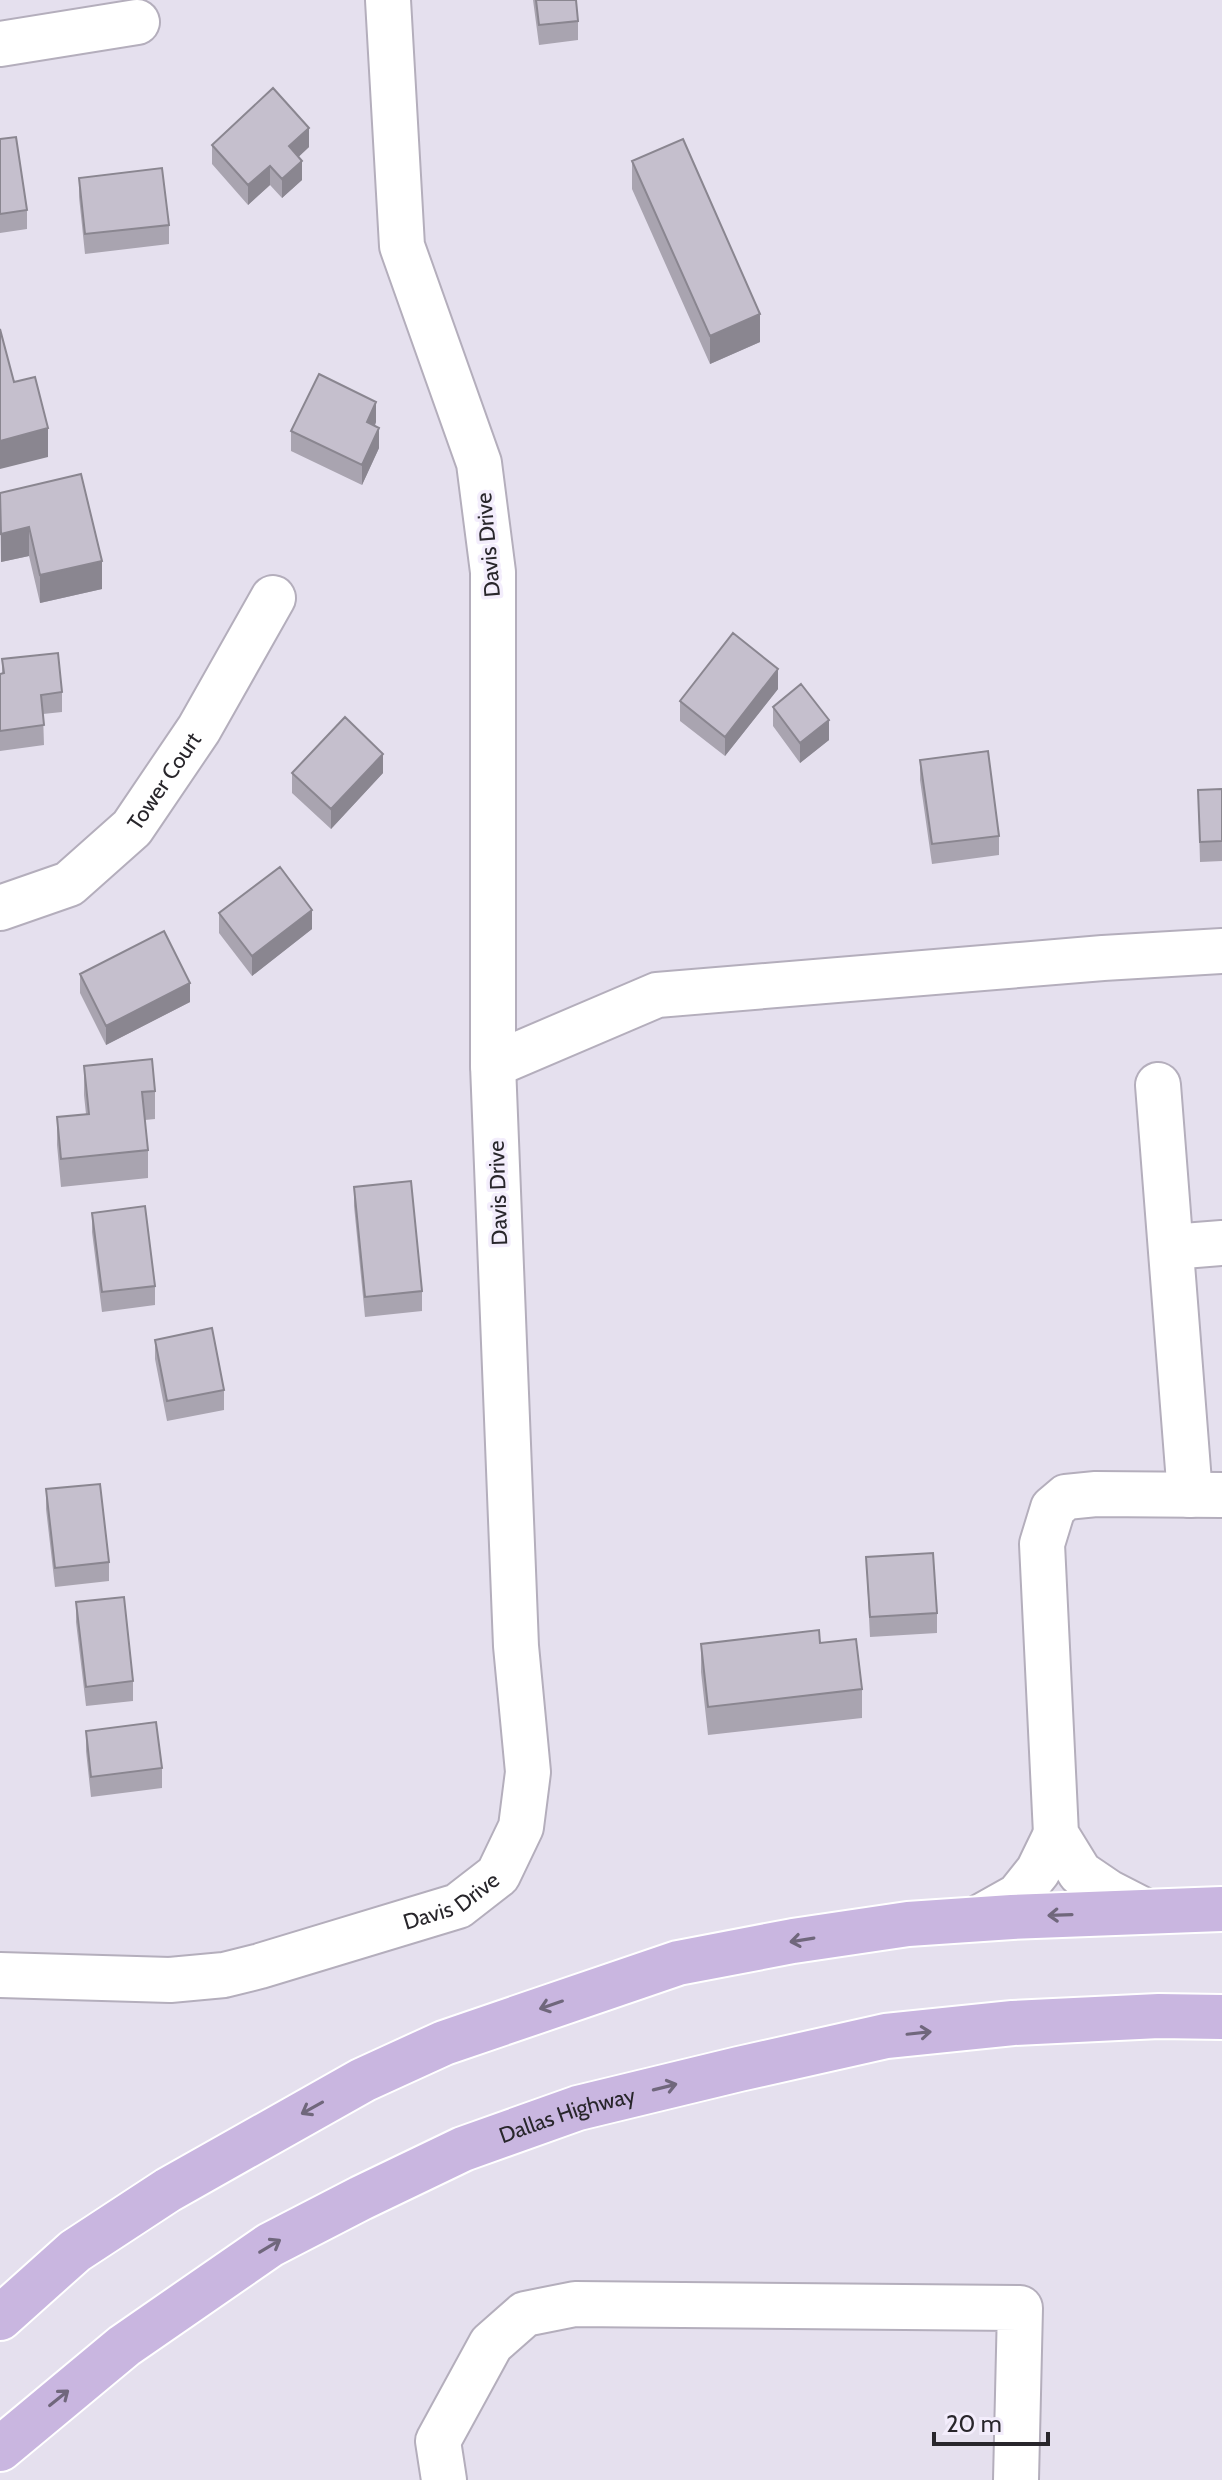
<svg xmlns="http://www.w3.org/2000/svg" width="1222" height="2480" font-family="Cabin,sans-serif">
<style>
.lines{fill:none;stroke-linecap:round;stroke-linejoin:round}
.minor-casing{stroke:#b4aebc;stroke-width:48}
.major-casing{stroke:#fff;stroke-width:48}
.minor{stroke:#fff;stroke-width:44}
.major{stroke:#c9b6e0;stroke-width:44}
.wall{fill:#a9a4b0}
.shaded-wall{fill:#8a8690}
.building{fill:#c5bfcd;stroke:#8a8690;stroke-width:2}
.oneway{stroke:#70677c}
.labels{text-anchor:middle;dominant-baseline:central;stroke-width:7;stroke-linejoin:round;paint-order:stroke}
.street-label{font-size:22px;fill:#28262b;stroke:#f3edfc}
</style>
<rect width="100%" height="100%" fill="#e5e0ee"/>
<g class="lines">
<g class="minor-casing">
<g id="minor">
<path d="M 0,44 L 137,22"/>
<path id="s1" d="M 0,908 L 69,884 L 132,828 L 199,729 L 273,598"/>
<path d="M 493,1065 L 657,995 L 1103,958 L 1222,951"/>
<path d="M 1158,1085 L 1190,1495"/>
<path d="M 1171,1247 L 1222,1243"/>
<path d="M 1145,1911 L 1108,1892 L 1080,1873 L 1056,1834 L 1042,1544 L 1053,1508 L 1066,1497 L 1096,1494 L 1222,1495"/>
<path d="M 977,1919 L 1018,1896 L 1038,1871 L 1056,1834"/>
<path id="s2" d="M 0,1975 L 170,1980 L 224,1975 L 260,1966 L 458,1906 L 498,1875 L 521,1827 L 528,1772 L 516,1646 L 493,1065 L 493,572 L 479,463 L 402,246 L 388,0"/>
<path d="M 444,2480 L 438,2441 L 491,2344 L 525,2314 L 575,2304 L 1020,2308 L 1016,2480"/>
</g>
</g>
<g class="major-casing">
<g id="major">
<path d="M 0,2318 L 75,2251 L 168,2190 L 363,2080 L 444,2043 L 678,1963 L 793,1941 L 908,1924 L 1012,1917 L 1222,1909"/>
<path id="s3" d="M 0,2449 L 124,2346 L 270,2245 L 361,2198 L 463,2149 L 578,2108 L 739,2069 L 886,2036 L 1013,2023 L 1159,2016 L 1222,2017"/>
</g>
</g>
<use href="#minor" class="minor"/>
<use href="#major" class="major"/>
</g>
<path class="wall" d="M 533,0 L 576,0 L 578,21 L 578,40 L 539,45 Z
M 0,139 L 27,210 L 27,229 L 0,233 Z
M 212,145 L 309,147 L 298,157 L 302,180 L 282,198 L 270,185 L 248,205 L 212,164 Z
M 632,161 L 760,342 L 710,364 L 632,189 Z
M 79,178 L 169,225 L 169,244 L 85,254 L 79,197 Z
M 376,422 L 375,426 L 379,448 L 362,485 L 291,451 L 291,431 Z
M 0,493 L 102,589 L 40,603 L 29,556 L 1,562 Z
M 2,659 L 62,692 L 62,712 L 43,714 L 44,745 L 0,751 L 0,674 L 2,674 Z
M 778,689 L 725,756 L 680,721 L 680,701 Z
M 773,707 L 829,740 L 800,763 L 773,726 Z
M 920,760 L 999,836 L 999,855 L 932,864 L 920,780 Z
M 292,773 L 383,773 L 331,829 L 292,793 Z
M 1222,789 L 1222,861 L 1200,862 L 1198,790 Z
M 219,913 L 312,929 L 252,976 L 219,933 Z
M 80,974 L 190,1002 L 106,1045 L 80,993 Z
M 84,1066 L 155,1091 L 155,1119 L 145,1120 L 148,1150 L 148,1178 L 61,1187 L 57,1145 L 57,1117 L 86,1114 L 84,1095 Z
M 354,1187 L 422,1291 L 422,1311 L 365,1317 L 354,1206 Z
M 92,1213 L 155,1286 L 155,1305 L 102,1312 L 92,1232 Z
M 155,1340 L 224,1390 L 224,1410 L 167,1421 L 155,1359 Z
M 46,1489 L 109,1562 L 109,1581 L 55,1587 L 46,1509 Z
M 866,1557 L 937,1613 L 937,1633 L 870,1637 Z
M 76,1602 L 133,1681 L 133,1701 L 86,1706 L 76,1622 Z
M 820,1643 L 862,1689 L 862,1718 L 708,1735 L 701,1672 L 701,1644 Z
M 86,1731 L 162,1768 L 162,1788 L 91,1797 L 86,1751 Z"/>
<path class="shaded-wall" d="M 309,128 L 309,147 L 289,166 L 289,146 Z
M 302,161 L 302,180 L 282,198 L 282,179 Z
M 270,166 L 270,185 L 248,205 L 248,185 Z
M 760,314 L 760,342 L 710,364 L 710,336 Z
M 376,402 L 376,422 L 367,442 L 367,422 Z
M 48,428 L 48,457 L 0,469 L 0,441 Z
M 379,428 L 379,448 L 362,485 L 362,465 Z
M 29,527 L 29,556 L 1,562 L 1,534 Z
M 102,561 L 102,589 L 40,603 L 40,575 Z
M 778,669 L 778,689 L 725,756 L 725,737 Z
M 829,720 L 829,740 L 800,763 L 800,743 Z
M 383,754 L 383,773 L 331,829 L 331,809 Z
M 312,910 L 312,929 L 252,976 L 252,956 Z
M 190,983 L 190,1002 L 106,1045 L 106,1026 Z"/>
<path class="building" d="M 536,0 L 576,0 L 578,21 L 539,25 Z
M 273,88 L 309,128 L 289,146 L 302,161 L 282,179 L 270,166 L 248,185 L 212,145 Z
M 16,137 L 27,210 L 0,214 L 0,139 Z
M 683,139 L 760,314 L 710,336 L 632,161 Z
M 162,168 L 169,225 L 85,234 L 79,178 Z
M 0,329 L 14,382 L 35,377 L 48,428 L 0,441 Z
M 319,374 L 376,402 L 367,422 L 379,428 L 362,465 L 291,431 Z
M 81,474 L 102,561 L 40,575 L 29,527 L 1,534 L 0,493 Z
M 733,633 L 778,669 L 725,737 L 680,701 Z
M 58,653 L 62,692 L 41,695 L 44,725 L 0,731 L 0,674 L 4,673 L 2,659 Z
M 801,684 L 829,720 L 800,743 L 773,707 Z
M 345,717 L 383,754 L 331,809 L 292,773 Z
M 988,751 L 999,836 L 932,844 L 920,760 Z
M 1222,789 L 1222,841 L 1200,842 L 1198,790 Z
M 280,867 L 312,910 L 252,956 L 219,913 Z
M 164,931 L 190,983 L 106,1026 L 80,974 Z
M 152,1059 L 155,1091 L 142,1092 L 148,1150 L 61,1159 L 57,1117 L 89,1114 L 84,1066 Z
M 411,1181 L 422,1291 L 365,1297 L 354,1187 Z
M 145,1206 L 155,1286 L 102,1292 L 92,1213 Z
M 212,1328 L 224,1390 L 167,1401 L 155,1340 Z
M 100,1484 L 109,1562 L 55,1568 L 46,1489 Z
M 933,1553 L 937,1613 L 870,1617 L 866,1557 Z
M 124,1597 L 133,1681 L 86,1687 L 76,1602 Z
M 819,1630 L 820,1643 L 856,1639 L 862,1689 L 708,1707 L 701,1644 Z
M 156,1722 L 162,1768 L 91,1777 L 86,1731 Z"/>
<defs><path id="oneway-shaft" d="M-6 0H5M1.5-3L5.5 0L1.5 3" fill="none" stroke-width="1.6" stroke-linecap="round" stroke-linejoin="round" transform="scale(2)"/></defs>
<g class="oneway">
<use href="#oneway-shaft" transform="translate(1060 1915) rotate(178)"/>
<use href="#oneway-shaft" transform="translate(802 1940) rotate(171)"/>
<use href="#oneway-shaft" transform="translate(551 2005) rotate(161)"/>
<use href="#oneway-shaft" transform="translate(919 2033) rotate(-6)"/>
<use href="#oneway-shaft" transform="translate(665 2087) rotate(-14)"/>
<use href="#oneway-shaft" transform="translate(312 2108) rotate(151)"/>
<use href="#oneway-shaft" transform="translate(270 2246) rotate(-31)"/>
<use href="#oneway-shaft" transform="translate(59 2398) rotate(-39)"/>
</g>
<g class="labels">
<g class="street-label">
<text transform="translate(488 545) rotate(-95)">Davis Drive</text>
<text stroke="none"><textPath href="#s1" startOffset="214">Tower Court</textPath></text>
<text transform="translate(498 1193) rotate(-92)">Davis Drive</text>
<text stroke="none"><textPath href="#s2" startOffset="464">Davis Drive</textPath></text>
<text stroke="none"><textPath href="#s3" startOffset="664">Dallas Highway</textPath></text>
</g>
</g>
<path d="M934 2432v12h114v-12" fill="none" stroke="#28262b" stroke-width="4"/>
<text x="946" y="2432" font-size="24" fill="#28262b" stroke="#f3edfc" stroke-width="6" paint-order="stroke">20 m</text>
</svg>
